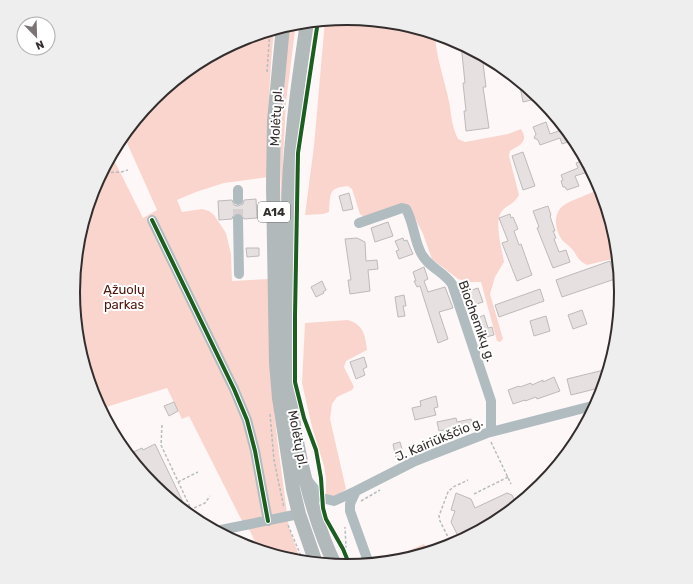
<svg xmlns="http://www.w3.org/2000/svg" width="693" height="584" font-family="Rubik,sans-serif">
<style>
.green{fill:#fad5cd}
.building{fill:#e6e1e0;stroke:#bebab9}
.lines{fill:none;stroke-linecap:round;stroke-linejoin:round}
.minor-tunnel{stroke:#d5d0cf;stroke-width:10;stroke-dasharray:10 5;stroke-linecap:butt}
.path{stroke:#b7bcbf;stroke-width:1.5;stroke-dasharray:3 2;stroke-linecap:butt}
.minor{stroke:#b0bcbf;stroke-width:10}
.highway{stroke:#b2b9bb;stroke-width:14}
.cycleway-casing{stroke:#fff;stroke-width:6}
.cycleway{stroke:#1b5e20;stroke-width:4}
.labels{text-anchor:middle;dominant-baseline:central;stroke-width:4;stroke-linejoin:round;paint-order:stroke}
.shield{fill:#fff;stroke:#706d6c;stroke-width:1}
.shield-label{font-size:12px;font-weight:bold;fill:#332e2d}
.street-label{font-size:13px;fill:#332e2d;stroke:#fff}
.park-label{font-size:13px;fill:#51140a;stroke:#fff}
.rim{fill:none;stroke:#332e2d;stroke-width:2}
</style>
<rect width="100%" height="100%" fill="#fdf8f7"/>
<path class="green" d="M 347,18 L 400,23 L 435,34 C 436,57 444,78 449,101 C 451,114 452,127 458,139 L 465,142 L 508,134 L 521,129 C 529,142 520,145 510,151 L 509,156 L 519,195 C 513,205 510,203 503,210 C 493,219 502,249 504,262 L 495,277 L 490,294 L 503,339 L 500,342 L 497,341 L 481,282 L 469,282 L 458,279 L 432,259 L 423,234 L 410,208 L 365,218 L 360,214 L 352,189 L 348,186 C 327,188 331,194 329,212 L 323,214 L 305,215 L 314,146 L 325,20 Z
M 296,23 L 286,102 L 283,159 L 283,201 L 281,202 C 279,142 283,84 288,25 Z
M 274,29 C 269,79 267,127 268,177 L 224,183 L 196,192 L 177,200 L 182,212 L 202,209 L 209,211 L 214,215 L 226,233 L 231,254 L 232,281 L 269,279 L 272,388 L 277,438 L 289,528 L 301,561 L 293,561 L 259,550 L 250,531 L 241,519 L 189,416 L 182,419 L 167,388 L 100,409 L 93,397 L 78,345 L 73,292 L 78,238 L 93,187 L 111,154 L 143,218 L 157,210 L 123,134 L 153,98 L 194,64 L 242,39 Z
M 598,190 L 601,190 L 615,239 L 618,263 L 612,259 L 587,265 C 575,259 578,254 570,247 C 568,245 565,243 563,241 C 555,232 552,213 564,205 C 574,199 587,195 598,190 Z
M 348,320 C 364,325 365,335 367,350 L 346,361 L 344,367 C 347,374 351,380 354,387 L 352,390 L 337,397 L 332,404 L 330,419 L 346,489 C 340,493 333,499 326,494 L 326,479 L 324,466 L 312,427 L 302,383 L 305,323 Z
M 424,544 L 429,552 L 400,561 L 389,562 L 396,556 Z"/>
<path class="building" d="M 461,44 L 482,55 L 486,87 L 483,87 L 489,128 L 466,131 L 464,111 L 466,111 L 463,83 L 465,83 Z
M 519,81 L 540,98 L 523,102 Z
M 546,122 L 550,134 L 564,129 L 564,127 L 576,142 L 569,144 L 568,142 L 562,144 L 560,138 L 540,145 L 538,140 L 534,138 L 536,134 L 533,127 Z
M 523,152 L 535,186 L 523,190 L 512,156 Z
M 585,160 L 591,171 L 575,176 L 579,186 L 567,190 L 565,187 L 563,187 L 561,181 L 563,180 L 561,175 L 578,168 L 576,163 Z
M 349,193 L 353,209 L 343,211 L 339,196 Z
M 256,199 L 257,218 L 244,219 L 241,214 L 237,213 L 233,216 L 232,219 L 219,220 L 218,201 L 232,200 L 234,205 L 238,206 L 243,204 L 244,200 Z
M 548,206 L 551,215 L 550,216 L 555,231 L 553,231 L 556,238 L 554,239 L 559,252 L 566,250 L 570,262 L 553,268 L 537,228 L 539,227 L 533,211 Z
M 510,214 L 511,218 L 513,217 L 518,229 L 514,231 L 519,245 L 521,244 L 532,275 L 517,281 L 502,243 L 508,241 L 499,218 Z
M 388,222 L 393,236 L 375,242 L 371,228 Z
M 357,238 L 365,242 L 366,261 L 377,260 L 378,269 L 368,270 L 370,291 L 350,294 L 348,280 L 351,280 L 345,239 Z
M 403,238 L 404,241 L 407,240 L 413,254 L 399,259 L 396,251 L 399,250 L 395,241 Z
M 246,248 L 259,248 L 259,256 L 247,257 Z
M 610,261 L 615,279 L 562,297 L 556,280 Z
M 424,267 L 428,279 L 424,281 L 428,292 L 445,287 L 453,308 L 439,312 L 448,339 L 438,343 L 420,286 L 417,287 L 414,281 L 416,281 L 413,272 Z
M 322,281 L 326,290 L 323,292 L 324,293 L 316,297 L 311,287 Z
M 478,288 L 483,302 L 471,306 L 466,292 Z
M 540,289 L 544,301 L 499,317 L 495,305 Z
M 404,295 L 406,306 L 403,306 L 405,316 L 398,317 L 395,297 Z
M 582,310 L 587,324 L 573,329 L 568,315 Z
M 484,315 L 488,328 L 492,327 L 494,335 L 486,337 L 485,333 L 479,335 L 474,322 L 479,320 L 478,318 Z
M 546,316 L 550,331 L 534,336 L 530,321 Z
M 364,357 L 367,367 L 363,369 L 365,375 L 356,379 L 350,362 Z
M 608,369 L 603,387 L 571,395 L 567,379 Z
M 554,377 L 560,391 L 537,399 L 536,397 L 525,401 L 525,400 L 513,404 L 508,390 L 519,386 L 520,387 L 531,383 L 532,385 L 543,380 L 543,382 Z
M 436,396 L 438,407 L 434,408 L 436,415 L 415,420 L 412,408 L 421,406 L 420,401 Z
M 174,402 L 178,411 L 169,416 L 164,406 Z
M 456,418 L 457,422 L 471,419 L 473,425 L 458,429 L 457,427 L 439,431 L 437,422 Z
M 400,442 L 404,456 L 396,458 L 393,444 Z
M 155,444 L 181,498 L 188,515 L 153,486 L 127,455 L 142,448 L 143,450 Z
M 456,493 L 471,499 L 475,508 L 507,493 L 512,495 L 517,505 L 499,520 L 460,540 L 451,522 L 455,511 L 451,510 Z"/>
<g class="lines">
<path class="minor-tunnel" d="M 238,219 L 238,200"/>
<path class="path" d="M 267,72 L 270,30
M 101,173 L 121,172 L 128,170
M 270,414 L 274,460 L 284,508
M 162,425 L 161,445 L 191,509
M 491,442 L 511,484
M 178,482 L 198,472
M 474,494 L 508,477
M 361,501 L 380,490
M 185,512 L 205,503 L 210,496
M 288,525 L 301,556
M 452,545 L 440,521 L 439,516 L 448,492 L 453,487 L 468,480
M 340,550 L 346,547 L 345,527"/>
<path class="minor" d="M 238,190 L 238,200
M 238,219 L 239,274
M 152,220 L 234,389 L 247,420 L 255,451 L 268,521
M 359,223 L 402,208 L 406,209 C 414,223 414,240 421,253 C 427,266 444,272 452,284 L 491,401 L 491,431
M 308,481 L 322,498 L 334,501 L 356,491 L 415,461 L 487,433 L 596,405
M 356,491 L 350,504 L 350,511 L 369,564
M 216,531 L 299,514"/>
<path class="highway" d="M 307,22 C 302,58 296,94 293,130 C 287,186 287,243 287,299 C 287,331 286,364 290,396 C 296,449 312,517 335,565
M 283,26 L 274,121 L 273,186 L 276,363 L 279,398 L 293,489 L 299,514 L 316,563"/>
<g class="cycleway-casing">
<path id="cycleway" d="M 318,21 L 298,153 L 295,316 L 295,382 L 304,418 L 316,450 L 321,478 L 323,508 L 326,519 L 343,549 L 350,566
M 152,220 L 234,389 L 247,420 L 255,451 L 268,521"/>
</g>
<use href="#cycleway" class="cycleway"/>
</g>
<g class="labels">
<rect class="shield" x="258" y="202" width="32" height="20" rx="3"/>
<g class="shield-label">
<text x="274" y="212">A14</text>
</g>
<g class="street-label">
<text transform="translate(276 117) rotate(-87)">Molėtų pl.</text>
<text transform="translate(477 321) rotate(70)">Biochemikų g.</text>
<text transform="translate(298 439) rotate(79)">Molėtų pl.</text>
<text transform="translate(439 439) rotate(-23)">J. Kairiūkščio g.</text>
</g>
<g class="park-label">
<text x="124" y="289">Ąžuolų<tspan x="124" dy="15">parkas</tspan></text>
</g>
</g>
<path d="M0 0H693V584H0ZM80 292a267 267 0 1 1 534 0a267 267 0 1 1-534 0Z" fill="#efeeee" fill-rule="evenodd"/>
<path class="rim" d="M80 292a267 267 0 1 1 534 0a267 267 0 1 1-534 0Z"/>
<g transform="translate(36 36) rotate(157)"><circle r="19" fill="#ffffff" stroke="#adabab"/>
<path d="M0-3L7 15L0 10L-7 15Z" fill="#7a7574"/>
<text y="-6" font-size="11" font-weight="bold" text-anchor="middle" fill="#332e2d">N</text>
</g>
</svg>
